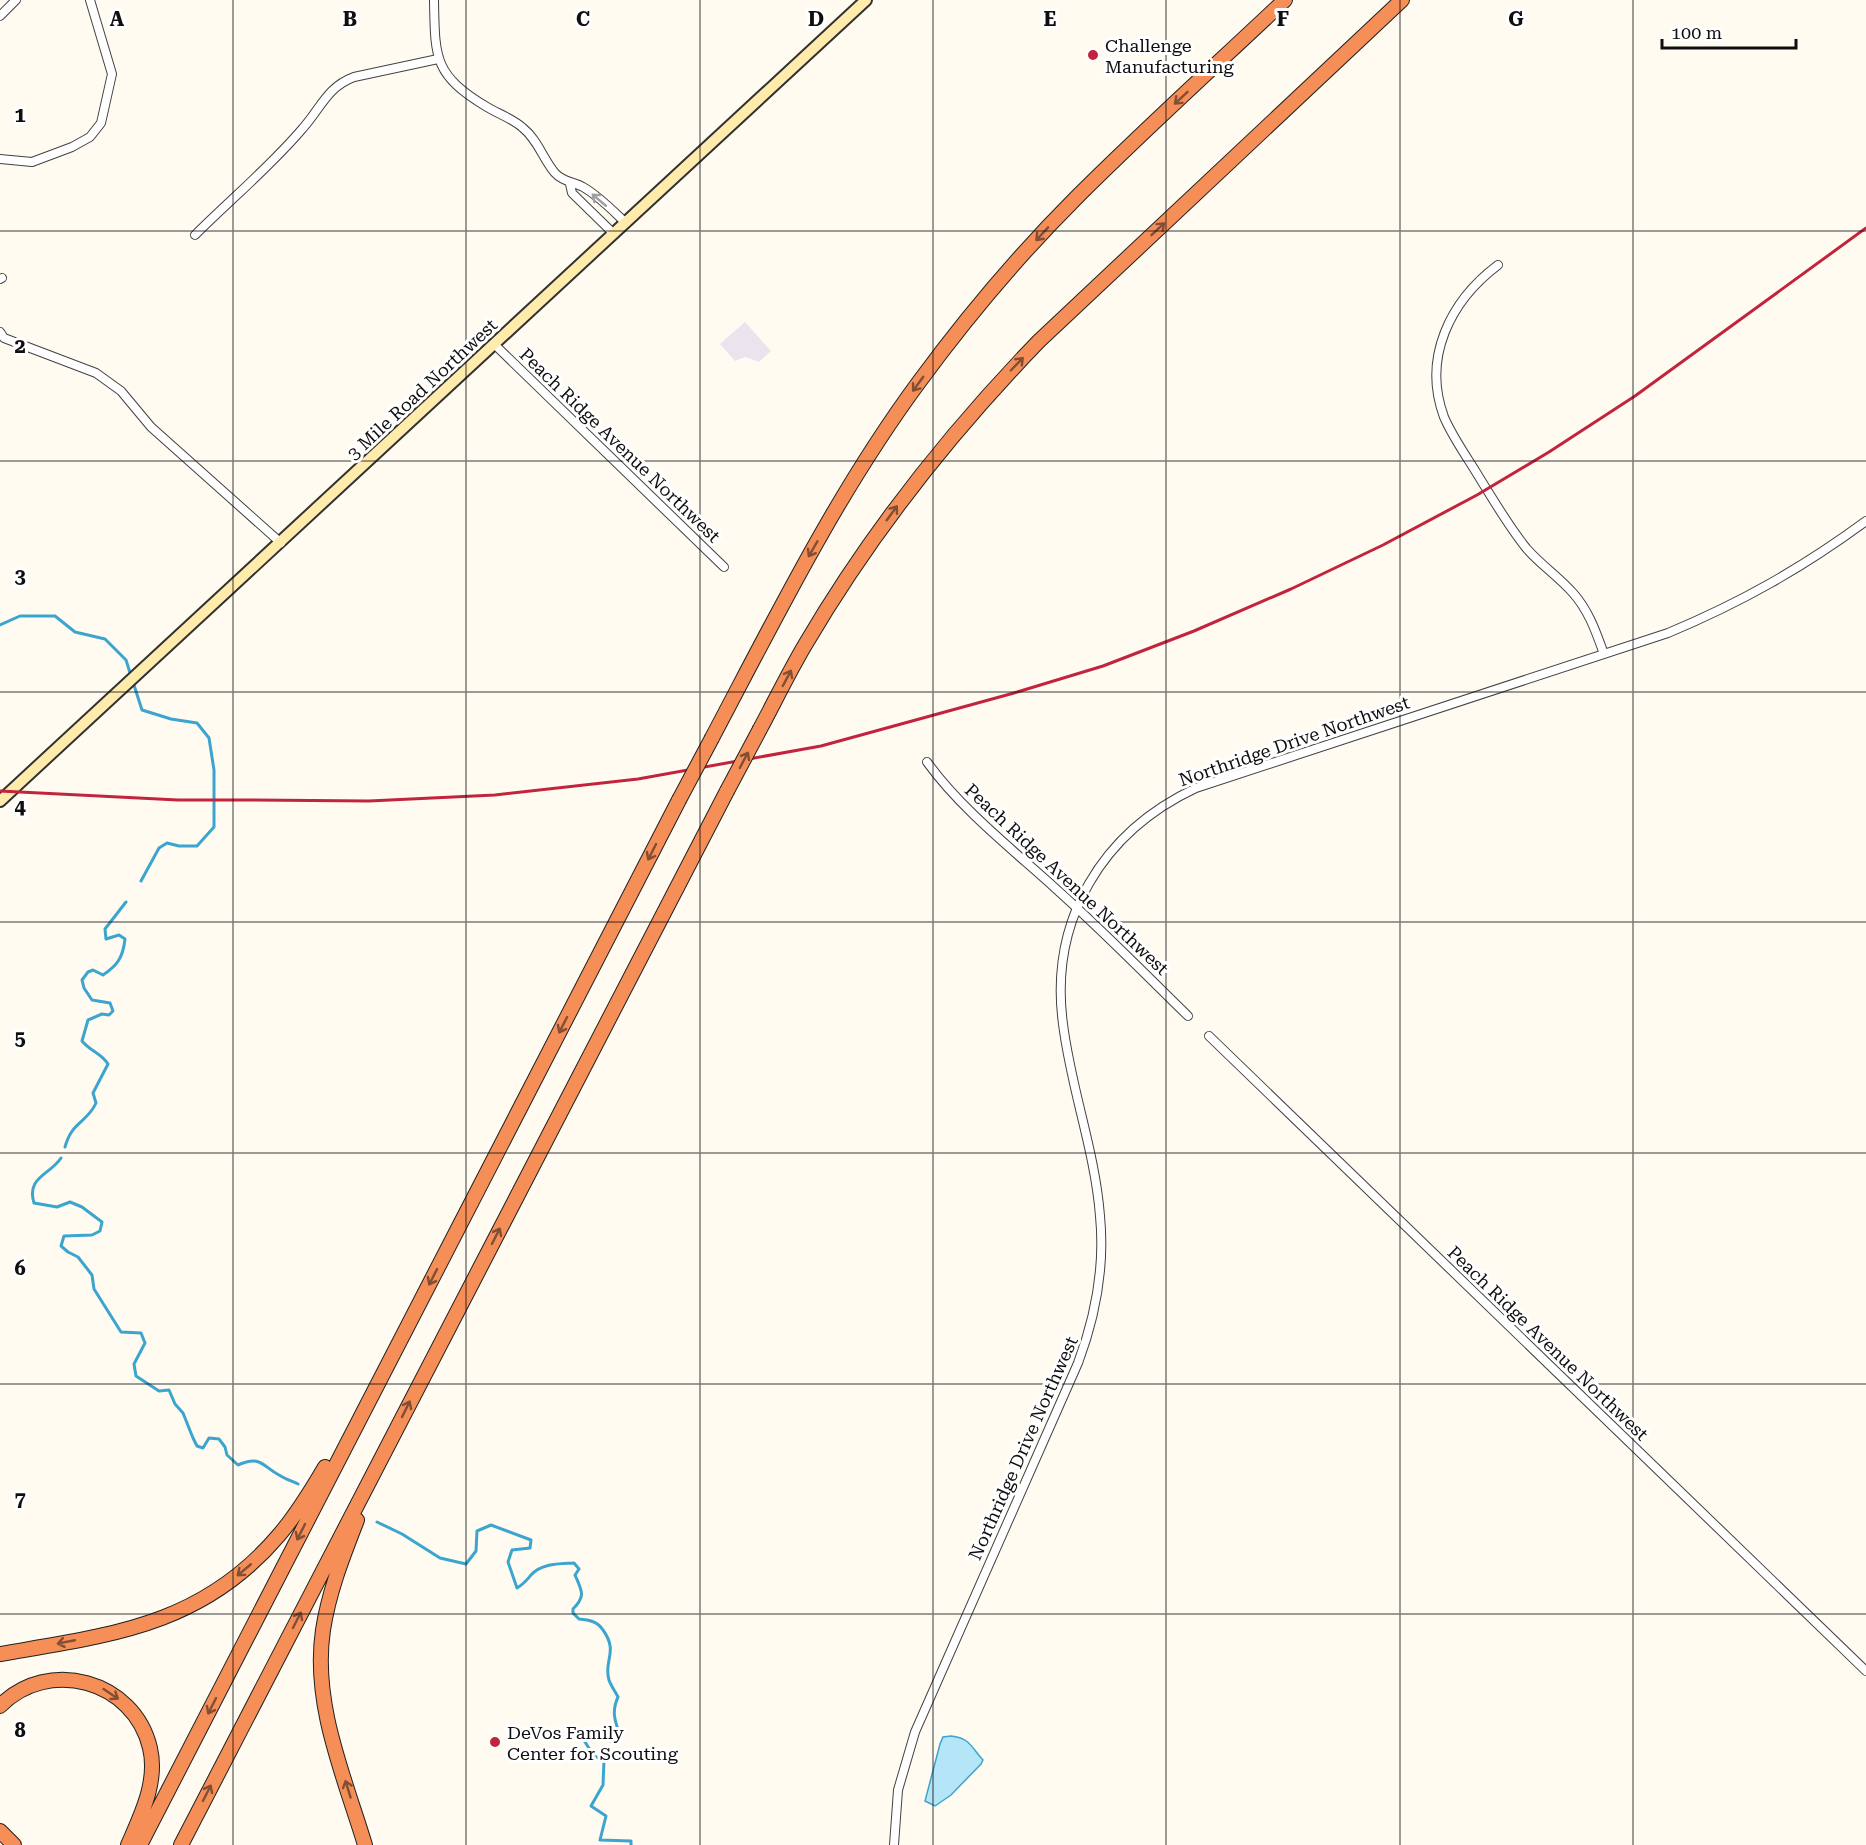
<svg xmlns="http://www.w3.org/2000/svg" width="1866" height="1845" font-family="'Roboto Serif',serif">
<style>
.industrial{fill:#ebe3ed}
.water{fill:#b5e6f7;stroke:#3ba5cf;stroke-width:1.5}
.lines{fill:none;stroke-linecap:round;stroke-linejoin:round}
.stream{stroke:#3ba5cf;stroke-width:3}
.street-casing{stroke:#424242;stroke-width:10}
.secondary-casing{stroke:#313131;stroke-width:14}
.highway-casing{stroke:#202020;stroke-width:16}
.street{stroke:#fff;stroke-width:8}
.secondary{stroke:#ffecac;stroke-width:10}
.highway{stroke:#f68e58;stroke-width:14}
.rail{stroke:#c2243e;stroke-width:3}
.highway-bridge-casing{stroke:#202020;stroke-width:16;stroke-linecap:butt}
.highway-bridge{stroke:#f68e58;stroke-width:14}
.oneway{stroke:#824e34}
.oneway2{stroke:#9f9f9f}
.grid{fill:none;stroke:#0f0f0f;stroke-width:1.5;stroke-opacity:0.55}
.poi-dot{fill:#c2243e;stroke:#fff;stroke-width:2}
.labels{text-anchor:middle;dominant-baseline:central;stroke-width:6;stroke-linejoin:round;paint-order:stroke}
.poi-label{font-size:18px;fill:#0f0f0f;stroke:#fff;text-anchor:start}
.street-label{font-size:18px;fill:#0f0f0f;stroke:#fff}
.grid-label{font-size:20px;text-anchor:middle;font-weight:bold;fill:#0f0f0f;stroke:#fff;stroke-width:6;stroke-linejoin:round;paint-order:stroke}
</style>
<rect width="100%" height="100%" fill="#fffbf1"/>
<path class="industrial" d="M 745,322 L 771,351 L 759,362 L 745,357 L 735,361 L 720,344 Z"/>
<path class="water" d="M 951,1736 C 970,1738 971,1747 983,1760 L 981,1764 L 951,1795 L 935,1806 L 925,1801 L 940,1744 L 943,1737 Z"/>
<g class="lines">
<path class="stream" d="M 0,625 L 20,616 L 55,616 L 75,632 L 105,639 L 126,660 L 131,676
M 133,682 L 142,710 L 171,719 L 197,723 L 209,738 L 214,770 L 214,827 L 197,846 L 179,846 L 167,843 L 159,848 L 141,881
M 65,1147 C 72,1121 87,1123 96,1103 L 93,1093 L 108,1064 C 100,1052 91,1052 82,1041 L 88,1020 L 102,1014 L 109,1015 L 113,1011 L 110,1003 L 92,1000 L 84,988 L 82,980 L 88,972 L 93,970 L 103,975 C 118,965 123,957 125,939 L 119,935 L 106,939 L 105,929 L 126,902
M 61,1158 C 50,1175 26,1177 34,1203 L 57,1207 L 70,1202 L 82,1207 L 102,1222 L 100,1231 L 92,1235 L 64,1236 L 61,1246 L 68,1252 L 78,1257 L 92,1275 L 94,1289 L 121,1332 L 141,1333 L 145,1343 L 134,1364 L 136,1376 L 159,1391 L 169,1390 L 175,1404 L 183,1413 L 193,1438 L 197,1446 L 203,1448 L 209,1438 L 219,1439 L 225,1447 L 227,1455 L 238,1465 C 261,1455 262,1466 279,1475 C 285,1479 292,1481 298,1484
M 377,1522 L 402,1534 L 440,1558 L 466,1564 L 476,1551 L 477,1531 L 491,1525 L 531,1540 L 530,1548 L 512,1550 L 508,1562 L 517,1588 C 524,1584 526,1581 531,1575 C 542,1563 559,1564 574,1563 L 579,1569 L 575,1575 C 582,1591 586,1596 573,1609 L 573,1613 L 579,1619 C 589,1620 597,1621 603,1630 C 619,1652 603,1661 609,1680 C 611,1686 615,1691 618,1697 C 612,1710 614,1719 619,1732 L 611,1741 L 593,1735 L 585,1742 L 594,1756 L 604,1760 L 603,1785 L 591,1806 L 606,1816 L 600,1840 L 631,1841 L 631,1845"/>
<g class="street-casing">
<path id="street" d="M 434,0 C 435,59 434,75 487,107 C 499,114 513,119 523,128 C 538,140 543,159 555,173 C 563,182 574,182 583,187 C 599,196 613,211 626,223
M 0,16 L 16,0
M 0,159 L 32,162 L 72,147 L 90,137 L 101,123 L 112,74 L 90,0
M 570,184 L 572,193 L 614,234
M 195,235 C 230,200 271,166 303,128 C 321,108 327,87 354,77 L 438,59
M 1498,265 C 1450,301 1422,358 1444,417 C 1453,438 1467,457 1479,477 C 1494,501 1509,527 1527,549 C 1541,565 1559,577 1573,593 C 1589,611 1596,632 1604,654
M 0,279 L 2,278
M 0,332 L 4,338 L 96,373 L 121,391 L 151,427 L 281,543
M 495,345 L 724,567
M 927,762 C 961,809 1012,849 1055,888 C 1101,929 1144,973 1188,1016
M 1209,1036 L 1866,1671
M 894,1845 L 898,1790 L 915,1732 L 1078,1363 C 1096,1315 1105,1267 1100,1216 C 1095,1151 1071,1089 1063,1024 C 1049,920 1102,832 1196,788 L 1668,633 C 1742,602 1802,568 1866,521"/>
</g>
<g class="secondary-casing">
<path id="secondary" d="M 0,801 L 866,0"/>
</g>
<g class="highway-casing">
<path id="highway" d="M 760,729 C 775,701 789,672 805,645 C 870,534 950,433 1039,341 L 1402,0
M 712,738 C 776,617 837,493 919,382 C 966,318 1018,256 1075,199 C 1143,131 1215,66 1285,0
M 357,1520 C 343,1556 329,1591 323,1630 C 312,1703 344,1776 365,1845
M 0,1654 C 110,1635 202,1626 279,1535 C 297,1514 311,1491 325,1467
M 0,1706 C 48,1657 134,1680 150,1748 C 158,1782 141,1815 128,1845
M 0,1831 L 14,1845
M 140,1845 L 679,800
M 181,1845 L 727,791"/>
</g>
<use href="#street" class="street"/>
<use href="#secondary" class="secondary"/>
<use href="#highway" class="highway"/>
<path class="rail" d="M 0,791 L 178,800 L 242,800 L 369,801 L 495,795 L 638,779 L 821,746 L 1014,693 L 1103,666 L 1194,631 L 1291,589 L 1383,545 L 1477,495 L 1549,452 L 1635,396 L 1866,228"/>
<g class="highway-bridge-casing">
<path id="highway-bridge" d="M 727,791 L 760,729
M 679,800 L 712,738"/>
</g>
<use href="#highway-bridge" class="highway-bridge"/>
</g>
<defs><path id="oneway-shaft" d="M-6 0H5M1.5-3L5.5 0L1.5 3" fill="none" stroke-width="1.6" stroke-linecap="round" stroke-linejoin="round" transform="scale(1.5)"/></defs>
<g class="oneway">
<use href="#oneway-shaft" transform="translate(1181 98) rotate(137)"/>
<use href="#oneway-shaft" transform="translate(1158 229) rotate(-43)"/>
<use href="#oneway-shaft" transform="translate(1042 234) rotate(133)"/>
<use href="#oneway-shaft" transform="translate(1017 364) rotate(-46)"/>
<use href="#oneway-shaft" transform="translate(918 384) rotate(126)"/>
<use href="#oneway-shaft" transform="translate(892 513) rotate(-54)"/>
<use href="#oneway-shaft" transform="translate(813 549) rotate(120)"/>
<use href="#oneway-shaft" transform="translate(787 678) rotate(-62)"/>
<use href="#oneway-shaft" transform="translate(744 760) rotate(-62)"/>
<use href="#oneway-shaft" transform="translate(652 852) rotate(117)"/>
<use href="#oneway-shaft" transform="translate(563 1025) rotate(117)"/>
<use href="#oneway-shaft" transform="translate(496 1236) rotate(-63)"/>
<use href="#oneway-shaft" transform="translate(433 1277) rotate(117)"/>
<use href="#oneway-shaft" transform="translate(406 1409) rotate(-64)"/>
<use href="#oneway-shaft" transform="translate(301 1532) rotate(117)"/>
<use href="#oneway-shaft" transform="translate(244 1570) rotate(140)"/>
<use href="#oneway-shaft" transform="translate(297 1620) rotate(-63)"/>
<use href="#oneway-shaft" transform="translate(66 1642) rotate(169)"/>
<use href="#oneway-shaft" transform="translate(111 1694) rotate(34)"/>
<use href="#oneway-shaft" transform="translate(212 1706) rotate(117)"/>
<use href="#oneway-shaft" transform="translate(348 1789) rotate(-107)"/>
<use href="#oneway-shaft" transform="translate(207 1793) rotate(-63)"/>
</g>
<use class="oneway2" href="#oneway-shaft" transform="translate(599 200) rotate(-140)"/>
<path class="grid" d="M 233,0 L 233,1845M 466,0 L 466,1845M 700,0 L 700,1845M 933,0 L 933,1845M 1166,0 L 1166,1845M 1400,0 L 1400,1845M 1633,0 L 1633,1845M 0,231 L 1866,231M 0,461 L 1866,461M 0,692 L 1866,692M 0,922 L 1866,922M 0,1153 L 1866,1153M 0,1384 L 1866,1384M 0,1614 L 1866,1614"/>
<g class="poi-dot">
<circle cx="1093" cy="55" r="6"/>
<circle cx="495" cy="1742" r="6"/>
</g>
<g class="labels">
<g class="poi-label">
<text x="1105" y="45">Challenge<tspan x="1105" dy="21">Manufacturing</tspan></text>
<text x="507" y="1732">DeVos Family<tspan x="507" dy="21">Center for Scouting</tspan></text>
</g>
<g class="street-label">
<text transform="translate(422 389) rotate(-43)">3 Mile Road Northwest</text>
<text transform="translate(620 445) rotate(44)">Peach Ridge Avenue Northwest</text>
<text transform="translate(1294 741) rotate(-19)">Northridge Drive Northwest</text>
<text transform="translate(1067 879) rotate(43)">Peach Ridge Avenue Northwest</text>
<text transform="translate(1548 1343) rotate(44)">Peach Ridge Avenue Northwest</text>
<text transform="translate(1023 1448) rotate(-66)">Northridge Drive Northwest</text>
</g>
</g>
<g class="grid-label">
<text x="117" y="26">A</text>
<text x="350" y="26">B</text>
<text x="583" y="26">C</text>
<text x="816" y="26">D</text>
<text x="1050" y="26">E</text>
<text x="1283" y="26">F</text>
<text x="1516" y="26">G</text>
<text x="20" y="122">1</text>
<text x="20" y="353">2</text>
<text x="20" y="583">3</text>
<text x="20" y="814">4</text>
<text x="20" y="1045">5</text>
<text x="20" y="1275">6</text>
<text x="20" y="1506">7</text>
<text x="20" y="1737">8</text>
</g>
<path d="M1662 39v9h134v-9" fill="none" stroke="#0f0f0f" stroke-width="3"/>
<text x="1671" y="39" font-size="18" fill="#0f0f0f" stroke="#ffffff" stroke-width="4.5" paint-order="stroke">100 m</text>
</svg>
